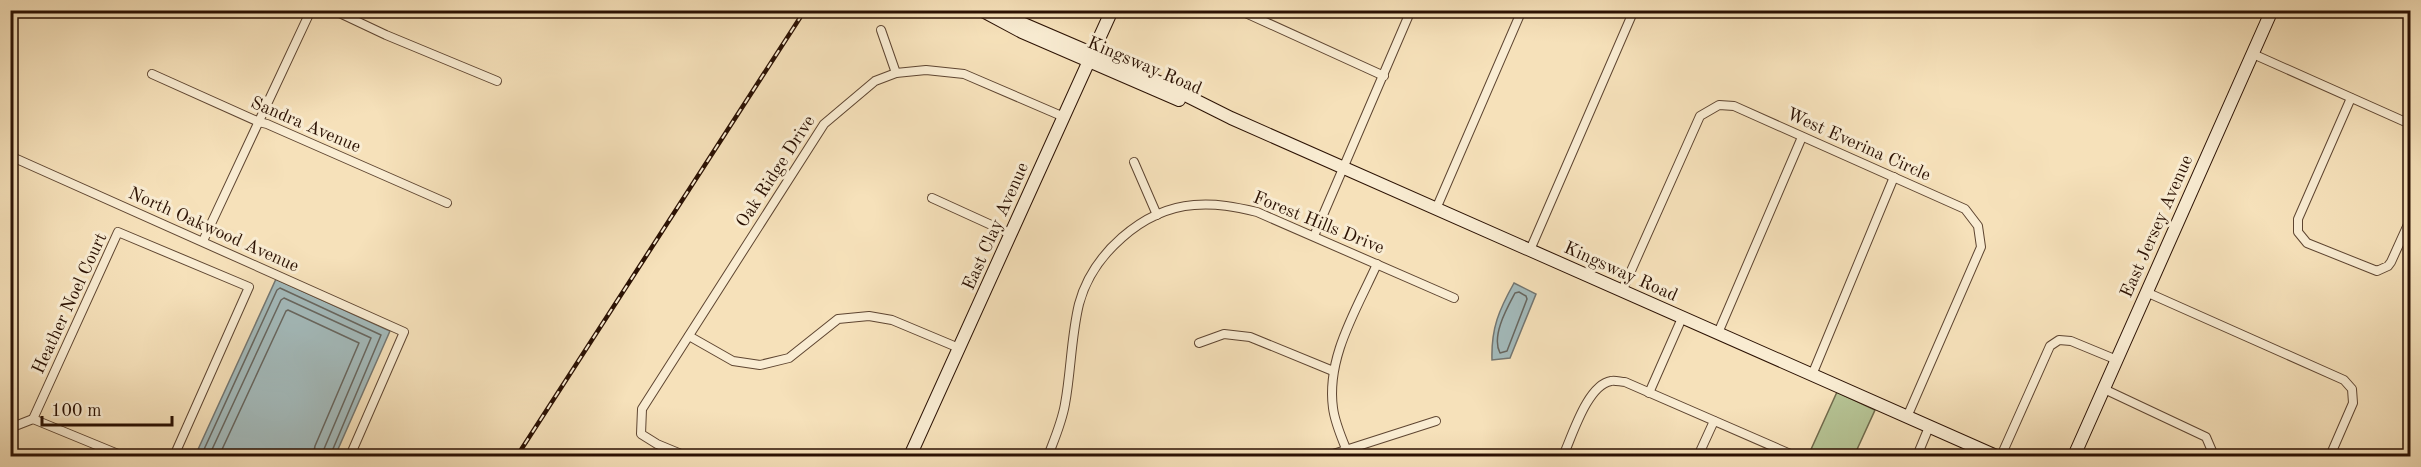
<svg xmlns="http://www.w3.org/2000/svg" width="2421" height="467" viewBox="0 0 2421 467" font-family="'Old Standard TT',serif">
	<style>
		.green { fill: #b6c495; stroke: #706a4c; stroke-width: 1.5 }
		.water { fill: #a3babb; stroke: #737671; stroke-width: 1.5 }
		.lines { fill: none; stroke-linecap: round; stroke-linejoin: round }
		.shore { stroke: #67665f; stroke-width: 1.5 }
		.street-casing { stroke: #5e4531; stroke-width: 10 }
		.secondary-casing { stroke: #2b1103; stroke-width: 14 }
		.street { stroke: #f9ecd2; stroke-width: 8 }
		.secondary { stroke: #f9ecd2; stroke-width: 12 }
		.rail-casing { stroke: #2b1103; stroke-width: 4.5 }
		.rail { stroke: #f9ecd2; stroke-width: 2; stroke-dasharray: 7; stroke-linecap: butt }
		.labels { text-anchor: middle; stroke-width: 6; stroke-linejoin: round; paint-order: stroke }
		.street-label { font-size: 18px; fill: #2b1103; stroke: #f9ecd2 }
	</style>
	<rect width="100%" height="100%" fill="#f6e1ba"/>
	<filter id="stains"><feTurbulence type="fractalNoise" baseFrequency=".00333" numOctaves="4"/><feColorMatrix values="0 0 0 0 .2 0 0 0 0 .09 0 0 0 0 .02 0 0 0 .5 -.17"/></filter>
	<radialGradient id="worn" r=".72"><stop offset=".6" stop-color="#630" stop-opacity="0"/><stop offset="1" stop-color="#630" stop-opacity=".3"/></radialGradient>
	<!-- green -->
	<polygon class="green" points="1837,392 1875,410 1854,456 1808,456"/>
	<!-- water -->
	<g class="water">
		<polygon points="276,279 390,331 335,456 195,456"/>
		<path d="M1514,283L1536,294L1510,358L1492,360C1491,328 1499,310 1514,283Z"/>
	</g>
	<g class="lines">
		<!-- shore -->
		<g class="shore">
			<path d="M1519,292L1526,296L1527,299L1507,351L1500,353C1491,336 1507,308 1515,293Z"/>
			<polyline points="201,456 277,290 280,288 381,335 330,456"/>
			<polyline points="209,456 281,300 284,298 371,338 324,449 322,456"/>
			<polyline points="219,456 286,311 288,310 359,343 315,446 313,456"/>
		</g>
		<defs>
			<g id="street">
				<polyline points="333,10 386,35 497,81"/>
				<polyline points="1239,10 1384,76"/>
				<polyline points="881,30 896,73"/>
				<polyline points="2253,54 2410,124"/>
				<polyline points="152,74 259,122 267,124 447,203"/>
				<polyline points="2351,98 2298,219 2298,232 2307,243 2377,271 2388,266 2391,262 2410,220"/>
				<polyline points="10,156 404,332 350,456"/>
				<polyline points="1134,162 1157,215"/>
				<polyline points="932,198 1011,234"/>
				<polyline points="1436,209 1522,10"/>
				<polyline points="1314,236 1411,10"/>
				<polyline points="203,241 311,10"/>
				<polyline points="1530,250 1634,10"/>
				<polyline points="1622,291 1700,116 1719,105 1734,106 1965,209 1978,226 1981,247 1907,417"/>
				<polyline points="2146,292 2344,380 2352,389 2353,403 2330,456"/>
				<polyline points="1718,333 1802,137"/>
				<polyline points="689,336 733,361 760,365 789,358 838,319 869,316 892,320 959,348"/>
				<polyline points="1199,343 1224,334 1250,337 1333,371"/>
				<polyline points="1812,375 1894,177"/>
				<polyline points="2104,389 2206,437 2212,451 2210,456"/>
				<polyline points="1649,393 1682,318"/>
				<polyline points="33,419 118,232 249,287 174,456"/>
				<polyline points="10,428 33,419 123,456"/>
				<polyline points="686,456 657,444 641,434 642,409 824,124 875,81 896,73 926,70 964,74 1064,117"/>
				<path d="M1048,456C1054,440 1062,422 1065,404C1071,372 1071,337 1079,304C1092,255 1142,209 1194,205C1216,203 1236,207 1257,212L1454,298"/>
				<polyline points="1327,456 1436,421"/>
				<path d="M1349,456C1343,441 1335,424 1333,408C1326,357 1357,309 1377,264"/>
				<path d="M1563,456C1572,437 1587,385 1611,381C1615,380 1621,382 1625,382L1795,456"/>
				<polyline points="1698,456 1714,421"/>
				<polyline points="1917,456 1929,427"/>
				<polyline points="2001,456 2050,346 2059,340 2071,341 2117,360"/>
			</g>
			<g id="secondary">
				<polyline points="981,10 1022,32 1179,100"/>
				<polyline points="991,10 1161,83 1231,118 1996,456"/>
				<polyline points="910,456 1112,10"/>
				<polyline points="2074,456 2272,10"/>
			</g>
		</defs>
		<!-- street casing -->
		<use href="#street" class="street-casing"/>
		<!-- secondary casing -->
		<use href="#secondary" class="secondary-casing"/>
		<!-- street -->
		<use href="#street" class="street"/>
		<!-- secondary -->
		<use href="#secondary" class="secondary"/>
		<defs>
			<polyline id="rail" points="517,456 805,10"/>
		</defs>
		<!-- rail casing -->
		<use href="#rail" class="rail-casing"/>
		<!-- rail -->
		<use href="#rail" class="rail"/>
	</g>
	<g class="labels">
		<!-- street labels -->
		<g class="street-label">
			<text transform="translate(1145 65) rotate(23)" y="6">Kingsway Road</text>
			<text transform="translate(306 124) rotate(23)" y="6">Sandra Avenue</text>
			<text transform="translate(1859 144) rotate(24)" y="6">West Everina Circle</text>
			<text transform="translate(775 171) rotate(-57)" y="6">Oak Ridge Drive</text>
			<text transform="translate(1319 222) rotate(22)" y="6">Forest Hills Drive</text>
			<text transform="translate(995 226) rotate(-66)" y="6">East Clay Avenue</text>
			<text transform="translate(2156 226) rotate(-66)" y="6">East Jersey Avenue</text>
			<text transform="translate(214 229) rotate(24)" y="6">North Oakwood Avenue</text>
			<text transform="translate(1621 271) rotate(24)" y="6">Kingsway Road</text>
			<text transform="translate(69 303) rotate(-65)" y="6">Heather Noel Court</text>
		</g>
	</g>
	<!-- margin -->
	<rect width="2421" height="467" fill="none" stroke="#f6e1ba" stroke-width="36"/>
	<rect x="12" y="12" width="2397" height="443" fill="none" stroke="#2b1103" stroke-width="3"/>
	<rect x="18" y="18" width="2385" height="431" fill="none" stroke="#2b1103" stroke-width="1.5"/>
	<!-- scale -->
	<path d="M42 416v9h130v-9" fill="none" stroke="#2b1103" stroke-width="3"/>
	<text x="51" y="416" font-size="18" fill="#2b1103" stroke="#f9ecd2" stroke-width="4.5" paint-order="stroke">100 m</text>
	<rect width="100%" height="100%" filter="url(#stains)"/>
	<rect width="100%" height="100%" fill="url(#worn)"/>
</svg>
